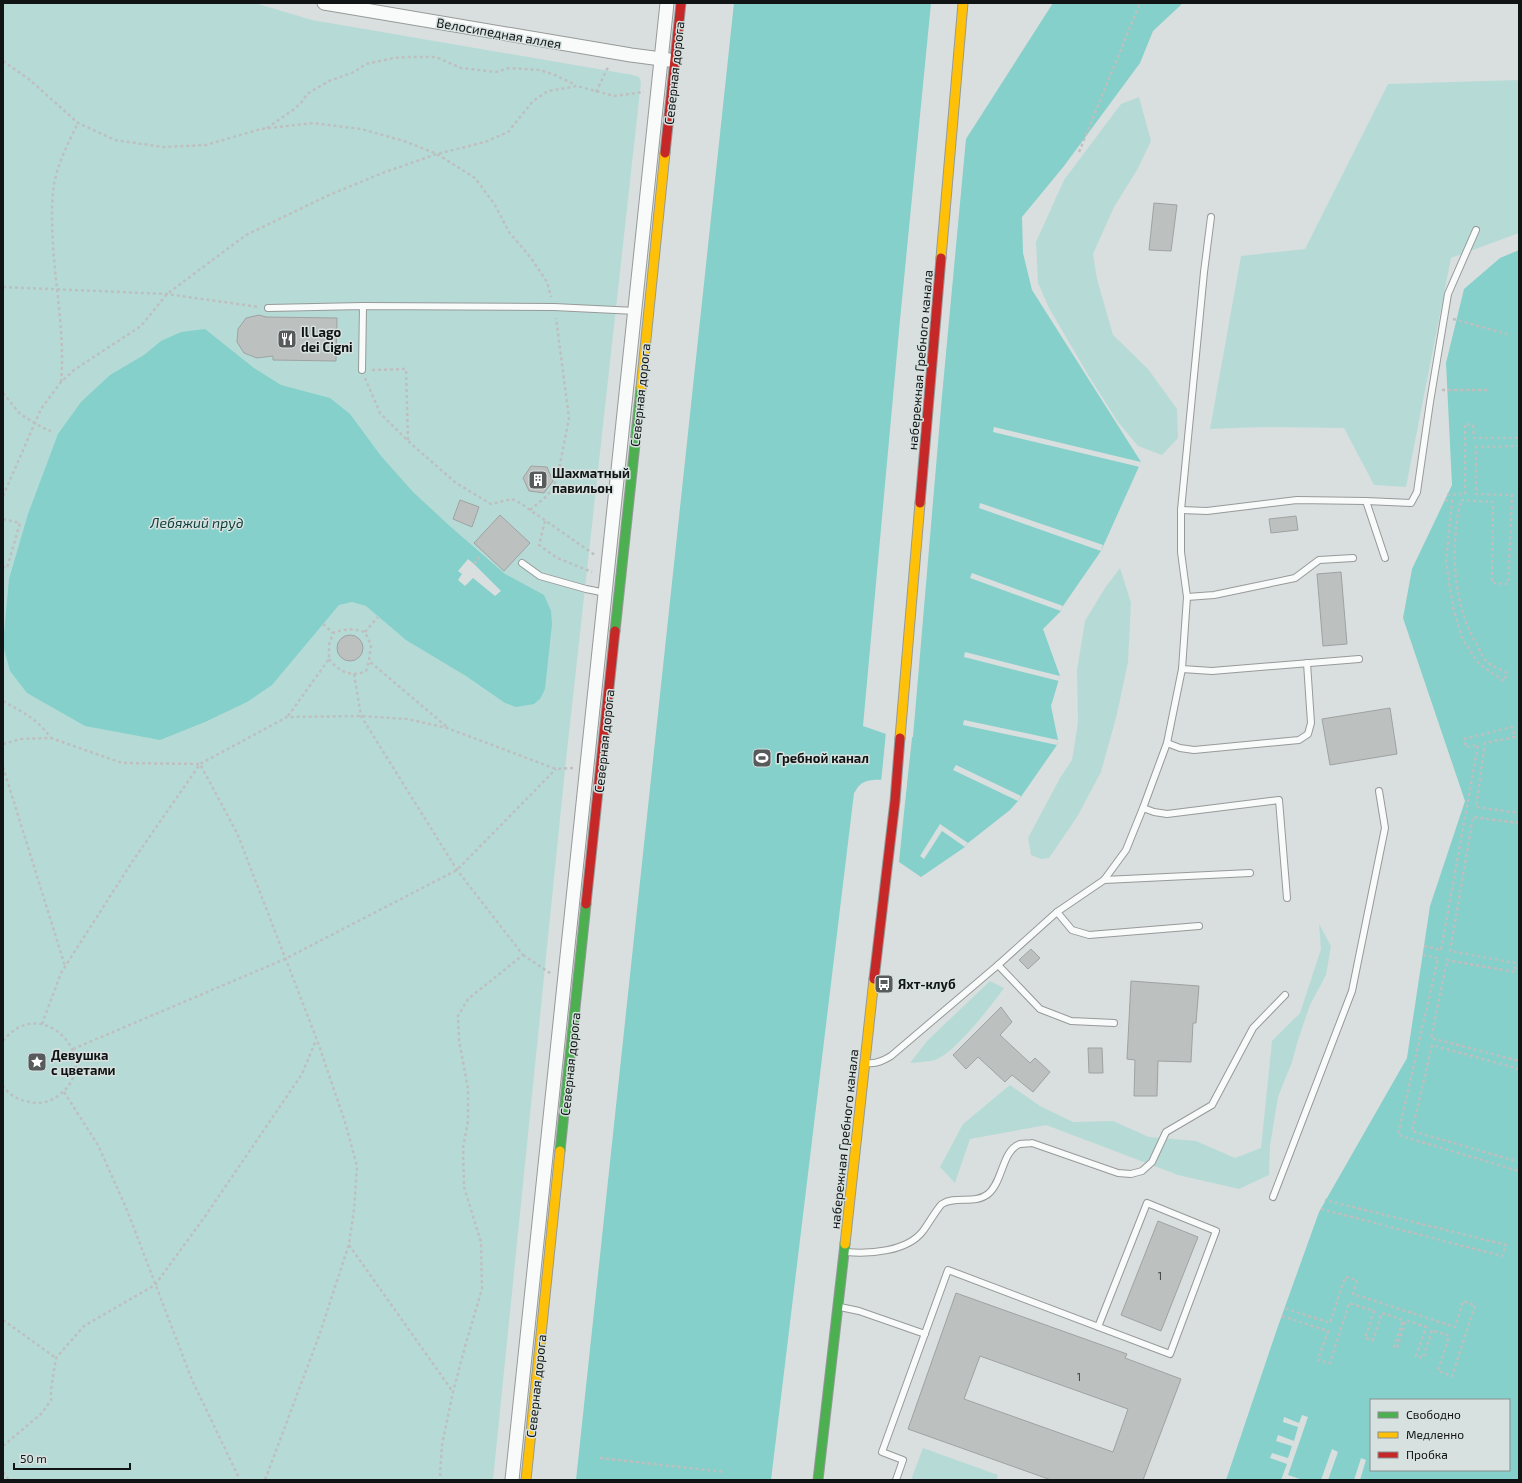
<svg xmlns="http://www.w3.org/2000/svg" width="1522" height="1483" viewBox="0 0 1522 1483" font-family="'Exo 2',sans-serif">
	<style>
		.green { fill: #b6dbd7 }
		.water { fill: #85d0ca; fill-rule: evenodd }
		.pier { fill: #d9dfde }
		.building { fill: #bcc0bf; stroke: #9fa2a2; fill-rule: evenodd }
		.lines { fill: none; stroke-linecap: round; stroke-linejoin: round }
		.lane-casing { stroke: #969a99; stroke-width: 8 }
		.street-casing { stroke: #969a99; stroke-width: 15 }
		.fast-casing { stroke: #969a99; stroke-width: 11 }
		.slow-casing { stroke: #969a99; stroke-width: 11 }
		.jam-casing { stroke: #969a99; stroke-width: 11 }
		.path { stroke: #bebfbf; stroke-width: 2.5; stroke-dasharray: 3 3; stroke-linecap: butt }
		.lane { stroke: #f9fafa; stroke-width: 6 }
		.street { stroke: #f9fafa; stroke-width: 13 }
		.fast { stroke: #4caf50; stroke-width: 9 }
		.slow { stroke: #ffc107; stroke-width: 9 }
		.jam { stroke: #c62828; stroke-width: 9 }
		.labels { text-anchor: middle; stroke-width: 3; stroke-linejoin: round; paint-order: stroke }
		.number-label { font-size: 11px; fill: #3c3f3f }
		.street-label { font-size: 13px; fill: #111414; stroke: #d7e1df }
		.poi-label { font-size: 13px; font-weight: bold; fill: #111414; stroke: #d7e1df; text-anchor: start }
		.water-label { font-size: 14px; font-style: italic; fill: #10413e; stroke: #d7e1df }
	</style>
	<rect width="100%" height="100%" fill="#d9dfde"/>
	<!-- green -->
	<g class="green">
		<polygon points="3,3 255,3 312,20 633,75 639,77 641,82 566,760 493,1480 3,1480"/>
		<polygon points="1519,80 1519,233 1451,258 1406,487 1374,485 1344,428 1261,427 1210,429 1241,256 1305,249 1388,84"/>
		<polygon points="1139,97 1151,141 1137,170 1114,207 1093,254 1097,279 1113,335 1148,369 1177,409 1178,438 1162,455 1138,446 1118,422 1090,378 1049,308 1038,283 1036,242 1064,180 1121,104"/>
		<polygon points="1120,568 1131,603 1128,662 1117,714 1101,772 1077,817 1049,858 1041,859 1031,855 1028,838 1060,778 1072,760 1078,723 1077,670 1085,621 1105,588"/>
		<polygon points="1319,924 1331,946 1326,975 1310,1005 1298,1040 1292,1062 1278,1097 1270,1146 1269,1175 1239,1189 1178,1175 1046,1125 970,1139 955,1183 940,1167 963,1124 1010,1085 1040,1106 1073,1122 1113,1121 1149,1137 1196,1141 1235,1158 1261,1148 1272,1041 1300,1013 1321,949"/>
		<path d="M990,981L1004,988C991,1006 955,1053 935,1060C927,1062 917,1062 910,1063L927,1041Z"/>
		<polygon points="923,1448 998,1475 996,1480 911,1480"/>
	</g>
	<!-- water -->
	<g class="water">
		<path d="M734,3H931L900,320L863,726L889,735L913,737L942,396L966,139L1053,3H1183L1153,31L1140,63L1064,166L1022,217L1023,253L1032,290L1141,462L1101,551L1063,606L1061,611L1043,629L1060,676L1051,706L1058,740L1057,745L1018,801L1010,810L968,843L965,847L921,877L899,862L907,783C895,781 869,776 860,785C857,787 856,791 854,793L771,1480H576Z"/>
		<path d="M1519,250V1480H1226L1277,1329L1319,1212L1407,1058L1430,906L1465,801L1403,618L1412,569L1452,485L1446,363L1464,289L1500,258ZM1371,1400H1509V1470H1371Z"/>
		<polygon points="205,329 254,368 281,385 330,398 350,414 381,456 413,492 452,528 505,574 544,595 551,611 552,624 545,689 540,699 534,704 516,707 505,703 466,676 406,640 366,606 352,602 339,605 272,685 247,702 205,722 160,740 85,726 27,693 10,671 3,645 9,579 28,514 58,434 81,402 110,375 144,355 161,341 181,332"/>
	</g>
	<!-- pier -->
	<g class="pier">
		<polygon points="994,427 1141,462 1140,467 993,432"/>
		<polygon points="980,503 1103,545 1101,551 979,508"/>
		<polygon points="468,559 474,564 501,591 495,596 473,578 465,586 458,580 462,574 458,571"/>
		<polygon points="972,573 1063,606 1061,611 970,578"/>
		<polygon points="965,652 1060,676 1059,681 964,657"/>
		<polygon points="912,720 914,720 905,802 904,802 889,783 881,783 886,732 911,735"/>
		<polygon points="964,720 1058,740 1057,745 963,725"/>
		<polygon points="956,765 1021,796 1018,801 953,770"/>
		<polygon points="940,824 968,843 965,847 942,831 924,859 920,856"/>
		<polygon points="1302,1415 1308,1417 1288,1475 1303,1480 1281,1480 1287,1464 1270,1458 1272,1453 1288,1458 1292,1446 1276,1441 1278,1435 1294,1441 1298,1427 1283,1422 1284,1417 1299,1423"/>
		<polygon points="1332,1449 1338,1452 1328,1480 1321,1480"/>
		<polygon points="1361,1458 1366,1460 1360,1480 1354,1480"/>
	</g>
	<!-- building -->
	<g class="building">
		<polygon points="1154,203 1177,205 1171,251 1149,250"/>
		<polygon points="259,315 266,317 337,318 336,361 273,360 273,356 257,358 244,353 237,342 238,329 246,318"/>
		<polygon points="531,466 547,467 553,481 544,493 529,491 523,478"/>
		<polygon points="460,500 479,507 472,527 453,519"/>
		<polygon points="500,515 530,543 504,571 474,543"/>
		<polygon points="1296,516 1298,530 1271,533 1269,519"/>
		<polygon points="1341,572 1347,644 1323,646 1317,574"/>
		<circle cx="350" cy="648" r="13"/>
		<polygon points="1390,708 1397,754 1330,765 1322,719"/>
		<polygon points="1031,949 1040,958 1028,969 1019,960"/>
		<polygon points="1131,981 1199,986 1196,1023 1193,1023 1191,1062 1158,1061 1157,1096 1134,1096 1135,1060 1127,1059"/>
		<polygon points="1001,1007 1012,1022 1000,1035 1030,1063 1035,1058 1050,1072 1033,1092 1012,1075 1005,1082 978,1057 966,1069 953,1055"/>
		<polygon points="1088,1048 1102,1048 1103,1073 1089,1073"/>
		<polygon points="1158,1221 1198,1237 1161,1331 1121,1315"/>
		<path d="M956,1293L1127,1354L1125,1358L1181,1379L1143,1480H1051L908,1429ZM980,1356L1128,1409L1113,1452L964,1399Z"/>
	</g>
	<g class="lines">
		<defs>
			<g id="lane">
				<polyline points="268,308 363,306 554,307 636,311"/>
				<polyline points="362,370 363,306"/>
				<polyline points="1366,501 1385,558"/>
				<polyline points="1181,510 1207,511 1297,500 1366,501 1411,503 1417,492 1430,402 1448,294 1476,230"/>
				<polyline points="522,563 540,576 586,589 606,593"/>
				<polyline points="1187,597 1214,595 1295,578 1319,560 1353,558"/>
				<polyline points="1182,669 1212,671 1359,659"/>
				<polyline points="1167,743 1180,748 1194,750 1299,740 1308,734 1311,723 1307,663"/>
				<polyline points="1143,808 1154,812 1167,814 1279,800 1287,898"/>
				<polyline points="1104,880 1250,873"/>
				<polyline points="1057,912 1072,930 1089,935 1199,926"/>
				<polyline points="998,965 1040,1009 1071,1021 1114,1023"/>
				<path d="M868,1063C877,1064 884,1060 891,1056L998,965L1057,912L1104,880L1126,850L1143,808L1167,743L1182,669L1187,597L1181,552V510L1204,272L1211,217"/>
				<polyline points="1273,1197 1352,991 1385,828 1379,791"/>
				<path d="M846,1252C869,1254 907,1252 923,1231C927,1226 938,1207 942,1204C956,1195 974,1205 988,1194C1003,1182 1002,1150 1020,1144C1024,1143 1029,1144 1032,1143L1118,1173L1131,1174L1142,1171L1152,1162L1166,1132L1212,1105L1253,1028L1285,995"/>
				<polyline points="840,1307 859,1311 925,1334"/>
				<polyline points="896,1480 903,1460 882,1452 948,1270 1170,1354 1216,1231 1147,1203 1098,1327"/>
			</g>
			<g id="street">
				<polyline points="324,3 631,55 669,60"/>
				<polyline points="512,1480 667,3"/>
			</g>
			<g id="fast">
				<polyline points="615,631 641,388"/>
				<polyline points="560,1151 586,904"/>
				<polyline points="818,1480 845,1244"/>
			</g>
			<g id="slow">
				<polyline points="941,258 963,3"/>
				<polyline points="641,388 665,153"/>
				<polyline points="900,738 920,503"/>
				<polyline points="845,1244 874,979"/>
				<polyline points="526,1480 560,1151"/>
			</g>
			<g id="jam">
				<polyline points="665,153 681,3"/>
				<polyline points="920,503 941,258"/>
				<polyline points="586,904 615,631"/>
				<polyline points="874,979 895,801 900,738"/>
			</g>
		</defs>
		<!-- lane casing -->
		<use href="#lane" class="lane-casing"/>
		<!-- street casing -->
		<use href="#street" class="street-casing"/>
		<!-- fast casing -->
		<use href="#fast" class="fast-casing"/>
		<!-- slow casing -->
		<use href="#slow" class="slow-casing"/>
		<!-- jam casing -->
		<use href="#jam" class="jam-casing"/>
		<!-- path -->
		<g class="path">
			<polyline points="3,61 30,80 78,123 115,140 163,147 206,145 261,129 313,123 361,129 404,141 437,154 475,178 495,205 509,232 531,258 547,282 551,297"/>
			<polyline points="596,92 609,65"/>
			<polyline points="267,128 293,110 301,103 307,94 329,81 354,72 366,64 394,58 407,57 436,57 461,68 496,72 509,68 540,70 555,75 576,85"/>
			<polyline points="1079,152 1140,3"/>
			<polyline points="3,287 167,294 259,307"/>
			<polyline points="1453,319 1507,334"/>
			<polyline points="372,370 406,369 408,441"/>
			<polyline points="365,378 380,413 408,441 456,483 491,504 512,499 520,503 595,555"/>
			<path d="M61,382C65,337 56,291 53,246C52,226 51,205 54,185C57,165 69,141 78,123"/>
			<polyline points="1442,390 1490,390"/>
			<polyline points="3,393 20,414 43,428 51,431"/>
			<polyline points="1447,495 1465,494 1465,424 1473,425 1474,438 1519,438"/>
			<polyline points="3,496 41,409 61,382 74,370 141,326 167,294 246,235 329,195 385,172 437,154 485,142 508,132 533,101 548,91 577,86 614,96 644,92"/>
			<path d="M1445,500L1452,501L1446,562L1453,607L1462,638L1479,664L1504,681L1507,673C1501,669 1491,666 1486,661C1482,657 1480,650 1477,645C1452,603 1450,547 1461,500L1493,502L1492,583L1508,584L1512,495L1476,494V447L1519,446"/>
			<polyline points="530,510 548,495 557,479 569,418 556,318"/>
			<polyline points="3,519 20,523 7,568 3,567"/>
			<polyline points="545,521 539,545 557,558 592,572"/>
			<polyline points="474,564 481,555"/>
			<polyline points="323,624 333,633"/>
			<polyline points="365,632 378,617"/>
			<path d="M329,659C338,671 351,678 366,671L369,661"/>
			<polyline points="354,674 361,716 457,870 523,955 468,999 458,1016 459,1040 468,1089 468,1121 463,1148 464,1187 481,1242 482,1289 466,1343 453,1392 442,1445 440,1474 441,1480"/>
			<path d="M3,701C25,714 35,717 51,738"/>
			<path d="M288,716L329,659V645L333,633C344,629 353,628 365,632L371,645L369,661L447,727"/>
			<polyline points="3,744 21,739 51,738 122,763 200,764 237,833 317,1040 345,1122 357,1166 354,1210 349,1244 319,1336 265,1480"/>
			<polyline points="3,767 65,966"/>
			<polyline points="1519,823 1473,817 1450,951 1515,963 1515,972 1447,960 1431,1038 1519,1061"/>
			<polyline points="1424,946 1441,950 1478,745 1466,747 1464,739 1512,727 1515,737 1485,743 1476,807 1519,813"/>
			<polyline points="523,955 550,973"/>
			<polyline points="1423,955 1438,958 1398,1135 1519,1171"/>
			<polyline points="42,1024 61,973 132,862 200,764 287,717 361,716 407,719 447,728 556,769 573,768"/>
			<path d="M3,1041C42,991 106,1061 59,1095C53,1100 45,1103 37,1103C24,1102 11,1098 3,1086"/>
			<polyline points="73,1049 285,959 457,870 556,769"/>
			<polyline points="1519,1069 1432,1045 1412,1131 1519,1162"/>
			<polyline points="64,1092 98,1145 127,1210 192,1380 240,1480"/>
			<polyline points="1321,1209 1502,1256 1506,1245 1325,1200"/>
			<polyline points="349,1245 453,1392"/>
			<polyline points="1282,1316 1328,1331 1318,1360 1330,1363 1349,1303 1374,1311 1365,1338 1373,1340 1382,1313 1403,1320 1394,1347 1397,1348 1406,1320 1426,1327 1416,1356 1423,1358 1432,1330 1449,1336 1438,1371 1452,1376 1475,1305 1463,1301 1455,1327 1353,1294 1357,1280 1345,1277 1330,1323 1284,1308"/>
			<polyline points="3,1320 56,1358"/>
			<polyline points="3,1446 42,1413 51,1400 51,1389 56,1358 84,1326 155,1285 206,1215 302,1074 316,1040"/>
			<polyline points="600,1458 724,1472"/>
			<polyline points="3,1472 9,1480"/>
		</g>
		<!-- lane -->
		<use href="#lane" class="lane"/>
		<!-- street -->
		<use href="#street" class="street"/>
		<!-- fast -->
		<use href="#fast" class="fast"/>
		<!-- slow -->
		<use href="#slow" class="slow"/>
		<!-- jam -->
		<use href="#jam" class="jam"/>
	</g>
	<!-- icons -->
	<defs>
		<symbol id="restaurant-square" viewBox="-11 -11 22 22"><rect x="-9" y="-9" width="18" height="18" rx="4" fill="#575b5b" stroke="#d7e1df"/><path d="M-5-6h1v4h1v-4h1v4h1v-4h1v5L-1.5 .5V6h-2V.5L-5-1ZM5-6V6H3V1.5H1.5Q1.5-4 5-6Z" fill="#fff"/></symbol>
		<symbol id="building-square" viewBox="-11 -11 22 22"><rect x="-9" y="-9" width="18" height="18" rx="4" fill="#575b5b" stroke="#d7e1df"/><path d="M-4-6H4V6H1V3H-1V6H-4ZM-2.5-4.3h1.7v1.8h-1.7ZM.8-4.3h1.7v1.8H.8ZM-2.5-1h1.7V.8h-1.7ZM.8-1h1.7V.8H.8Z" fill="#fff"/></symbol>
		<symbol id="stadium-square" viewBox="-11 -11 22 22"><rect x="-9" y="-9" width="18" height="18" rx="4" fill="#575b5b" stroke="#d7e1df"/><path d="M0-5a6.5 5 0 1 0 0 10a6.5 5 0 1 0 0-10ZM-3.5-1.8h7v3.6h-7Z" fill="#fff"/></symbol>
		<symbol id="bus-square" viewBox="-11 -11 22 22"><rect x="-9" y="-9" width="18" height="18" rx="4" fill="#575b5b" stroke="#d7e1df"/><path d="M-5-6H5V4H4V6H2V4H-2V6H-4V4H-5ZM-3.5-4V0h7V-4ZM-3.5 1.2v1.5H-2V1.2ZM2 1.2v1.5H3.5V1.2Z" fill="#fff"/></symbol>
		<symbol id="sight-square" viewBox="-11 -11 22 22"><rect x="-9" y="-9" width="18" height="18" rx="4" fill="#575b5b" stroke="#d7e1df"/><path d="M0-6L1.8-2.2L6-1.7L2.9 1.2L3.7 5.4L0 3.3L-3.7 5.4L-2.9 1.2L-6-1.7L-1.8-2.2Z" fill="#fff"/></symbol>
	</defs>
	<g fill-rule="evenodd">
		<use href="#restaurant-square" x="276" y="328" width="22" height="22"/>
		<use href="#building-square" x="527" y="469" width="22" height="22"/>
		<use href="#stadium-square" x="751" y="747" width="22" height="22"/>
		<use href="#bus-square" x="873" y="973" width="22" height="22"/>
		<use href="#sight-square" x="26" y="1051" width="22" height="22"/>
	</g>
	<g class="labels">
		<!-- number labels -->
		<g class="number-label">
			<text x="1160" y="1280">1</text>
			<text x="1079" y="1381">1</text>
		</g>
		<!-- street labels -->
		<g class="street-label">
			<text transform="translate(499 33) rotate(10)" y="5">Велосипедная аллея</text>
			<text transform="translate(674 73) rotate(-84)" y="5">Северная дорога</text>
			<text transform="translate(920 360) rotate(-85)" y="5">набережная Гребного канала</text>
			<text transform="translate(640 395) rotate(-84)" y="5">Северная дорога</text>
			<text transform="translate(604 741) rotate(-84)" y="5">Северная дорога</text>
			<text transform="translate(570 1064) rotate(-84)" y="5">Северная дорога</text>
			<text transform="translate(844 1139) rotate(-84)" y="5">набережная Гребного канала</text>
			<text transform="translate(536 1386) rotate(-84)" y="5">Северная дорога</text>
		</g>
		<!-- poi labels -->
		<g class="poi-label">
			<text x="301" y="337">Il Lago<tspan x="301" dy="15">dei Cigni</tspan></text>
			<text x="552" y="478">Шахматный<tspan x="552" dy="15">павильон</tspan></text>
			<text x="776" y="763">Гребной канал</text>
			<text x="898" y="989">Яхт-клуб</text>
			<text x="51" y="1060">Девушка<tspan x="51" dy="15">с цветами</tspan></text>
		</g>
		<!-- water labels -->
		<g class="water-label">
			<text x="197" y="528">Лебяжий пруд</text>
		</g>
	</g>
	<!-- border -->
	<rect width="1522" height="1483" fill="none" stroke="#111414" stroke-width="8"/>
	<!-- legend -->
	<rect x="1370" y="1399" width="140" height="72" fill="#d7e1df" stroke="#888f8e"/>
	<rect x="1378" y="1412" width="20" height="6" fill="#4caf50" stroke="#888f8e"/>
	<text x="1406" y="1419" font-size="12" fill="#111414">Свободно</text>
	<rect x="1378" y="1432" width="20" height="6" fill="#ffc107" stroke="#888f8e"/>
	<text x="1406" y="1439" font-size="12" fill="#111414">Медленно</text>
	<rect x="1378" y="1452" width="20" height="6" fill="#c62828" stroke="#888f8e"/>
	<text x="1406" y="1459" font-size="12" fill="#111414">Пробка</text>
	<!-- scale -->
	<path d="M14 1463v6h116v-6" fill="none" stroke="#111414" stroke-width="2"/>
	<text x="20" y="1463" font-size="12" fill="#111414" stroke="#d7e1df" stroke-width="3" paint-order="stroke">50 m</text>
</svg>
